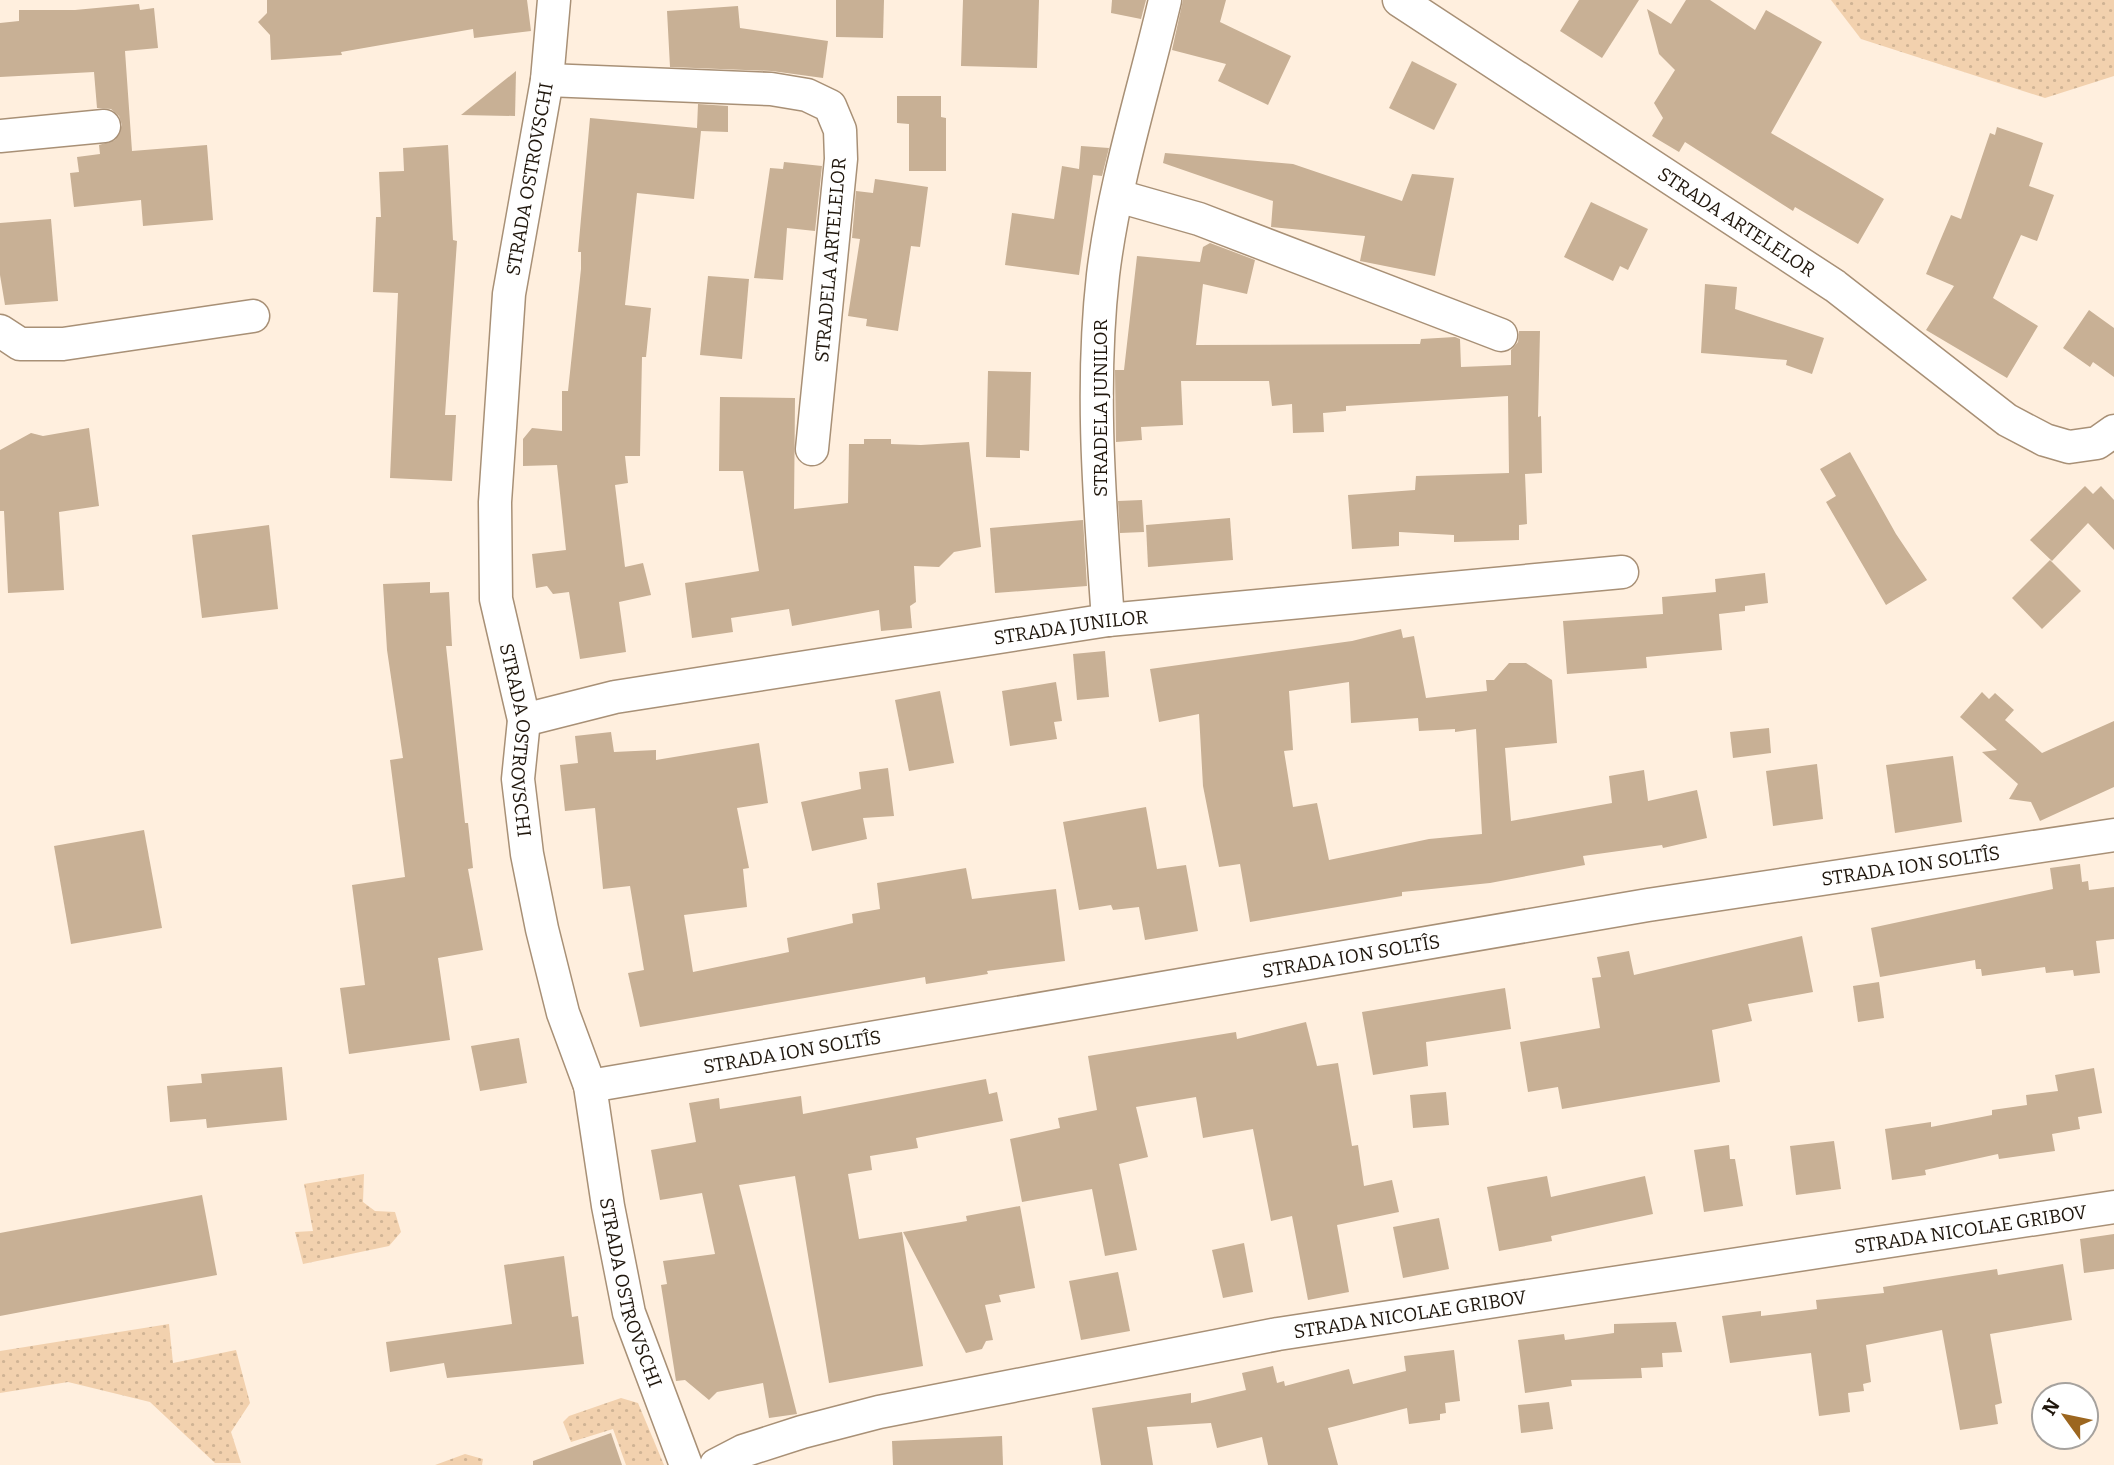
<svg xmlns="http://www.w3.org/2000/svg" width="2114" height="1465" viewBox="0 0 2114 1465" font-family="Bitter,serif">
	<style>
		.grass { fill: url(#grass-dots) }
		.building { fill: #c8b095; fill-rule: evenodd }
		.lines { fill: none; stroke-linecap: round; stroke-linejoin: round }
		.minor-casing { stroke: #a89076; stroke-width: 35 }
		.minor { stroke: #fff; stroke-width: 32 }
		.labels { text-anchor: middle; stroke-width: 5; stroke-linejoin: round; paint-order: stroke }
		.street-label { font-size: 19px; fill: #20170d; stroke: #fff }
	</style>
	<defs>
		<pattern id="grass-dots" width="8" height="8" patternUnits="userSpaceOnUse" patternTransform="scale(1.75)"><rect width="8" height="8" fill="#f2d1ae"/><path d="M2 2h.1M6 6h.1" fill="none" stroke="#cfb394" stroke-width="1.8" stroke-linecap="round"/></pattern>
	</defs>
	<rect width="100%" height="100%" fill="#ffefde"/>
	<!-- grass -->
	<g class="grass">
		<polygon points="1831,0 2114,0 2114,76 2045,98 1861,39"/>
		<polygon points="364,1174 363,1202 375,1211 395,1212 401,1232 389,1246 303,1264 295,1232 313,1231 304,1184"/>
		<polygon points="169,1324 173,1363 236,1350 250,1403 231,1432 241,1463 215,1463 150,1402 68,1382 0,1393 0,1351"/>
		<polygon points="621,1398 638,1403 664,1465 626,1465 613,1429 571,1442 563,1422 569,1416"/>
		<polygon points="465,1454 483,1459 482,1465 435,1465"/>
	</g>
	<!-- building -->
	<g class="building">
		<polygon points="267,0 527,0 531,31 474,38 473,29 341,52 342,55 271,60 270,35 258,22 267,13"/>
		<polygon points="836,0 884,0 883,38 836,37"/>
		<polygon points="963,0 1039,0 1037,68 961,66"/>
		<polygon points="1112,0 1146,0 1141,19 1111,13"/>
		<polygon points="1183,0 1226,0 1220,22 1291,56 1268,105 1218,81 1226,64 1172,50"/>
		<polygon points="1579,0 1639,0 1602,58 1560,31"/>
		<polygon points="1686,0 1710,0 1755,30 1766,10 1822,42 1771,133 1884,199 1858,244 1795,207 1793,211 1685,142 1679,152 1652,136 1663,118 1654,103 1675,70 1659,54 1647,9 1671,24"/>
		<polygon points="139,4 140,10 154,8 158,48 125,51 132,151 207,145 213,220 143,226 141,200 74,207 70,173 79,172 77,157 100,154 99,145 115,140 122,125 119,116 111,109 97,108 94,72 0,77 0,23 19,21 19,10 75,10"/>
		<polygon points="738,6 740,28 828,41 823,78 772,71 670,67 667,11"/>
		<polygon points="1412,61 1457,84 1434,130 1389,108"/>
		<polygon points="516,71 515,116 461,115"/>
		<polygon points="897,96 941,96 941,117 946,118 946,171 909,171 909,124 897,123"/>
		<polygon points="698,104 728,106 728,132 701,131 694,199 637,193 625,305 651,308 646,357 642,357 640,456 625,456 628,483 615,485 625,567 643,563 651,595 619,602 626,652 580,659 569,592 553,594 547,586 536,588 532,554 566,550 557,465 523,466 523,439 532,428 562,431 562,391 568,391 581,269 581,252 578,252 590,118 697,128"/>
		<polygon points="1997,127 2043,143 2029,186 2054,195 2037,241 2021,235 1993,298 2038,326 2007,378 1926,330 1954,286 1926,274 1951,215 1961,219 1990,133 1995,135"/>
		<polygon points="448,145 453,240 457,241 445,415 456,415 452,481 390,478 398,293 373,292 376,217 381,217 379,172 404,171 403,148"/>
		<polygon points="1081,146 1109,148 1102,176 1093,175 1079,275 1005,265 1012,213 1054,219 1062,166 1079,169"/>
		<polygon points="1165,153 1293,164 1402,201 1412,174 1454,178 1435,276 1360,261 1365,236 1271,227 1273,201 1163,163"/>
		<polygon points="784,162 822,166 815,231 787,228 783,280 754,278 770,168 783,169"/>
		<polygon points="875,179 928,187 920,247 911,246 898,331 866,326 867,319 848,316 860,239 852,238 856,191 873,193"/>
		<polygon points="1591,202 1648,229 1628,270 1620,266 1613,281 1564,257"/>
		<polygon points="51,219 58,301 5,305 0,275 0,223"/>
		<polygon points="1210,243 1255,260 1247,294 1203,284 1196,345 1420,344 1421,339 1455,337 1460,339 1461,367 1511,365 1511,350 1518,342 1519,331 1540,331 1538,417 1541,416 1542,473 1525,474 1527,524 1519,525 1519,540 1454,542 1454,535 1399,532 1399,546 1352,549 1348,495 1415,490 1416,476 1509,473 1508,396 1346,406 1346,411 1323,413 1324,432 1293,433 1292,404 1272,406 1269,381 1181,381 1183,425 1141,427 1142,440 1116,442 1115,370 1124,370 1137,256 1200,262 1203,247"/>
		<polygon points="708,276 749,279 742,359 700,355"/>
		<polygon points="1705,284 1737,287 1735,309 1824,338 1812,374 1786,365 1787,360 1701,353"/>
		<polygon points="2089,310 2114,328 2114,377 2093,362 2090,367 2063,348"/>
		<polygon points="988,371 1031,372 1029,451 1020,450 1020,458 986,457"/>
		<polygon points="720,397 795,398 794,509 848,503 849,444 864,444 864,439 891,439 891,444 921,445 969,442 981,547 954,552 939,567 914,566 916,602 910,606 912,628 881,631 879,610 792,626 789,609 731,618 733,632 692,638 685,583 759,571 743,471 719,471"/>
		<polygon points="89,428 99,506 59,512 64,590 8,593 4,511 0,511 0,450 31,433 43,436"/>
		<polygon points="1850,452 1896,534 1927,580 1886,605 1826,502 1836,496 1820,469"/>
		<polygon points="2085,486 2093,494 2101,486 2114,500 2114,550 2088,523 2052,561 2030,540"/>
		<polygon points="1142,500 1144,532 1120,533 1118,501"/>
		<polygon points="1230,518 1233,560 1148,567 1146,525"/>
		<polygon points="1083,520 1087,586 995,593 990,528"/>
		<polygon points="269,525 278,609 202,618 192,535"/>
		<polygon points="2050,560 2081,591 2042,629 2012,598"/>
		<polygon points="1765,573 1768,603 1745,606 1745,611 1719,614 1722,650 1646,657 1647,668 1567,674 1563,621 1663,614 1662,597 1716,592 1715,579"/>
		<polygon points="430,582 430,593 449,592 452,646 446,646 465,823 468,823 473,868 468,869 483,950 438,958 450,1040 349,1054 340,988 365,985 352,885 405,877 390,760 403,758 387,650 383,584"/>
		<path d="M1401,629L1403,638L1414,636L1426,698L1487,691L1486,680H1494L1509,663H1526L1552,680L1557,743L1505,748L1511,821L1612,803L1609,776L1644,770L1648,801L1697,790L1707,838L1663,848L1662,845L1583,856L1585,865L1490,883L1402,892V896L1250,922L1240,864L1219,867L1203,786L1199,714L1159,722L1150,669L1352,641ZM1349,682L1351,723L1418,718L1419,731L1455,729V732L1476,729L1482,834L1429,839L1329,860L1317,803L1293,807L1284,751L1293,750L1289,691Z"/>
		<polygon points="1105,651 1109,697 1077,700 1073,654"/>
		<polygon points="1056,682 1062,721 1054,722 1057,739 1010,746 1002,691"/>
		<polygon points="940,691 954,763 909,771 895,700"/>
		<polygon points="1982,692 1989,699 1995,693 2014,710 2005,720 2042,753 2114,721 2114,787 2040,821 2031,802 2009,799 2018,784 1982,752 1997,750 1960,717"/>
		<polygon points="1769,728 1771,753 1733,758 1730,732"/>
		<polygon points="611,732 614,752 656,750 656,760 759,743 768,803 737,808 749,868 743,869 747,907 684,915 693,972 789,952 787,938 853,923 852,914 880,909 877,883 966,868 972,899 1056,889 1065,961 987,971 988,974 926,984 925,977 640,1027 628,973 644,970 630,886 603,889 595,808 565,811 560,765 578,763 575,736"/>
		<polygon points="1953,756 1962,822 1895,833 1886,765"/>
		<polygon points="1817,764 1823,819 1773,826 1766,771"/>
		<polygon points="888,768 894,816 863,818 867,839 812,851 801,802 861,789 859,772"/>
		<polygon points="1146,807 1157,869 1186,865 1198,931 1145,940 1139,907 1113,910 1111,905 1079,910 1063,822"/>
		<polygon points="144,830 162,928 71,944 54,846"/>
		<polygon points="2080,864 2082,882 2088,881 2089,890 2114,887 2114,939 2096,941 2100,973 2074,976 2073,970 2046,973 2045,967 1982,976 1981,969 1976,969 1975,960 1880,977 1871,928 2053,889 2050,868"/>
		<polygon points="1802,936 1813,992 1748,1004 1752,1021 1712,1030 1720,1082 1562,1109 1558,1087 1528,1092 1520,1042 1600,1028 1592,978 1601,977 1597,957 1629,951 1634,975"/>
		<polygon points="1879,982 1884,1018 1858,1022 1853,986"/>
		<polygon points="1505,988 1511,1029 1426,1042 1428,1066 1373,1075 1362,1012"/>
		<polygon points="1306,1022 1317,1066 1338,1063 1352,1146 1358,1145 1364,1186 1392,1180 1399,1212 1337,1225 1349,1292 1308,1300 1292,1216 1271,1221 1253,1129 1203,1138 1196,1097 1136,1107 1148,1157 1119,1164 1137,1250 1105,1256 1092,1189 1022,1202 1010,1139 1060,1128 1058,1118 1097,1110 1088,1056 1236,1032 1237,1039"/>
		<polygon points="519,1038 527,1083 480,1091 471,1046"/>
		<polygon points="282,1067 287,1120 207,1128 206,1119 170,1122 167,1086 202,1083 201,1074"/>
		<polygon points="2094,1068 2102,1113 2078,1117 2080,1129 2052,1134 2055,1151 1999,1159 1998,1154 1925,1170 1926,1175 1892,1180 1885,1129 1931,1122 1931,1127 1992,1115 1992,1110 2027,1105 2026,1095 2058,1091 2055,1075"/>
		<polygon points="986,1079 989,1094 997,1092 1003,1121 916,1138 918,1148 870,1156 872,1170 848,1174 859,1239 902,1232 923,1366 829,1383 795,1176 739,1185 797,1414 769,1418 763,1383 717,1392 709,1400 685,1380 676,1381 661,1285 667,1284 663,1261 715,1254 702,1193 660,1200 651,1150 696,1142 689,1103 719,1098 720,1109 801,1096 803,1114"/>
		<polygon points="1446,1092 1449,1125 1413,1128 1410,1095"/>
		<polygon points="1834,1141 1841,1189 1796,1195 1790,1146"/>
		<polygon points="1729,1145 1730,1159 1735,1159 1743,1206 1704,1212 1694,1150"/>
		<polygon points="1547,1176 1551,1197 1645,1176 1653,1214 1551,1236 1552,1241 1499,1251 1487,1187"/>
		<polygon points="202,1195 217,1275 0,1316 0,1233"/>
		<polygon points="1020,1206 1035,1288 999,1295 1001,1302 985,1305 993,1340 986,1341 982,1349 966,1353 903,1232 967,1221 966,1216"/>
		<polygon points="1439,1218 1449,1269 1403,1278 1393,1227"/>
		<polygon points="2114,1234 2114,1269 2084,1273 2080,1239"/>
		<polygon points="1244,1243 1253,1292 1223,1298 1212,1250"/>
		<polygon points="564,1256 572,1317 578,1316 584,1364 447,1378 444,1363 390,1372 386,1342 512,1324 504,1265"/>
		<polygon points="2063,1264 2072,1320 1990,1334 2002,1403 1995,1405 1998,1424 1960,1430 1942,1330 1866,1345 1871,1382 1863,1384 1864,1391 1848,1393 1850,1412 1819,1416 1811,1353 1730,1363 1722,1316 1761,1311 1761,1316 1817,1309 1816,1300 1884,1293 1883,1287 1997,1269 1998,1275"/>
		<polygon points="1118,1272 1130,1331 1081,1340 1069,1281"/>
		<polygon points="1676,1322 1682,1352 1662,1353 1663,1367 1641,1368 1642,1378 1571,1380 1572,1386 1525,1393 1518,1340 1564,1334 1565,1340 1614,1333 1614,1324"/>
		<polygon points="1454,1350 1460,1401 1445,1403 1446,1413 1440,1414 1440,1420 1409,1424 1407,1408 1328,1428 1338,1465 1268,1465 1262,1437 1217,1448 1211,1423 1147,1427 1153,1465 1101,1465 1092,1408 1191,1393 1191,1403 1246,1390 1242,1373 1273,1366 1277,1383 1284,1381 1285,1386 1349,1369 1353,1384 1406,1371 1404,1356"/>
		<polygon points="1549,1402 1553,1429 1521,1433 1518,1405"/>
		<polygon points="611,1433 622,1465 533,1465 533,1461"/>
		<polygon points="1002,1436 1003,1465 893,1465 892,1441"/>
	</g>
	<g class="lines">
		<defs>
			<g id="minor">
				<path id="s1" d="M554,0L547,80L509,294L495,502L496,599L524,720L518,779L527,854L542,929L563,1013L590,1086L608,1206L629,1313L686,1465"/>
				<path id="s2" d="M1399,0L1835,286L2007,420L2045,440L2069,447L2097,443L2114,431"/>
				<polyline points="547,80 771,89 807,95 830,106 840,130 841,159 812,449"/>
				<polyline points="0,136 104,126"/>
				<polyline points="1118,196 1199,219 1501,335"/>
				<polyline points="0,331 20,344 63,344 253,316"/>
				<path d="M1108,620C1100,505 1090,390 1103,275C1114,183 1144,90 1165,0"/>
				<path id="s3" d="M524,720L615,697L1108,620L1622,572"/>
				<path id="s4" d="M590,1086L1648,905L2114,835"/>
				<path id="s5" d="M716,1465L743,1451L802,1432L879,1412L1278,1334L2114,1207"/>
			</g>
		</defs>
		<!-- minor casing -->
		<use href="#minor" class="minor-casing"/>
		<!-- minor -->
		<use href="#minor" class="minor"/>
	</g>
	<g class="labels">
		<!-- street labels -->
		<g class="street-label">
			<text transform="translate(529 179) rotate(-80)" y="7">STRADA OSTROVSCHI</text>
			<text dy="7" stroke="none"><textPath href="#s2" startOffset="404">STRADA ARTELELOR</textPath></text>
			<text transform="translate(830 260) rotate(-85)" y="7">STRADELA ARTELELOR</text>
			<text transform="translate(1100 408) rotate(-90)" y="7">STRADELA JUNILOR</text>
			<text dy="7" stroke="none"><textPath href="#s3" startOffset="555">STRADA JUNILOR</textPath></text>
			<text dy="7" stroke="none"><textPath href="#s1" startOffset="747">STRADA OSTROVSCHI</textPath></text>
			<text dy="7" stroke="none"><textPath href="#s4" startOffset="1339">STRADA ION SOLTÎS</textPath></text>
			<text dy="7" stroke="none"><textPath href="#s4" startOffset="772">STRADA ION SOLTÎS</textPath></text>
			<text dy="7" stroke="none"><textPath href="#s4" startOffset="205">STRADA ION SOLTÎS</textPath></text>
			<text dy="7" stroke="none"><textPath href="#s5" startOffset="1279">STRADA NICOLAE GRIBOV</textPath></text>
			<text dy="7" stroke="none"><textPath href="#s1" startOffset="1314">STRADA OSTROVSCHI</textPath></text>
			<text dy="7" stroke="none"><textPath href="#s5" startOffset="712">STRADA NICOLAE GRIBOV</textPath></text>
		</g>
	</g>
	<!-- north arrow -->
	<g transform="translate(2065 1416) rotate(303)"><circle r="33" fill="#ffffff" stroke="#a6a29e" stroke-width="2"/>
	<path d="M0-5L12 26L0 18L-12 26Z" fill="#9c661f"/>
	<text y="-10" font-size="19" font-weight="bold" text-anchor="middle" fill="#20170d">N</text>
	</g>
</svg>
